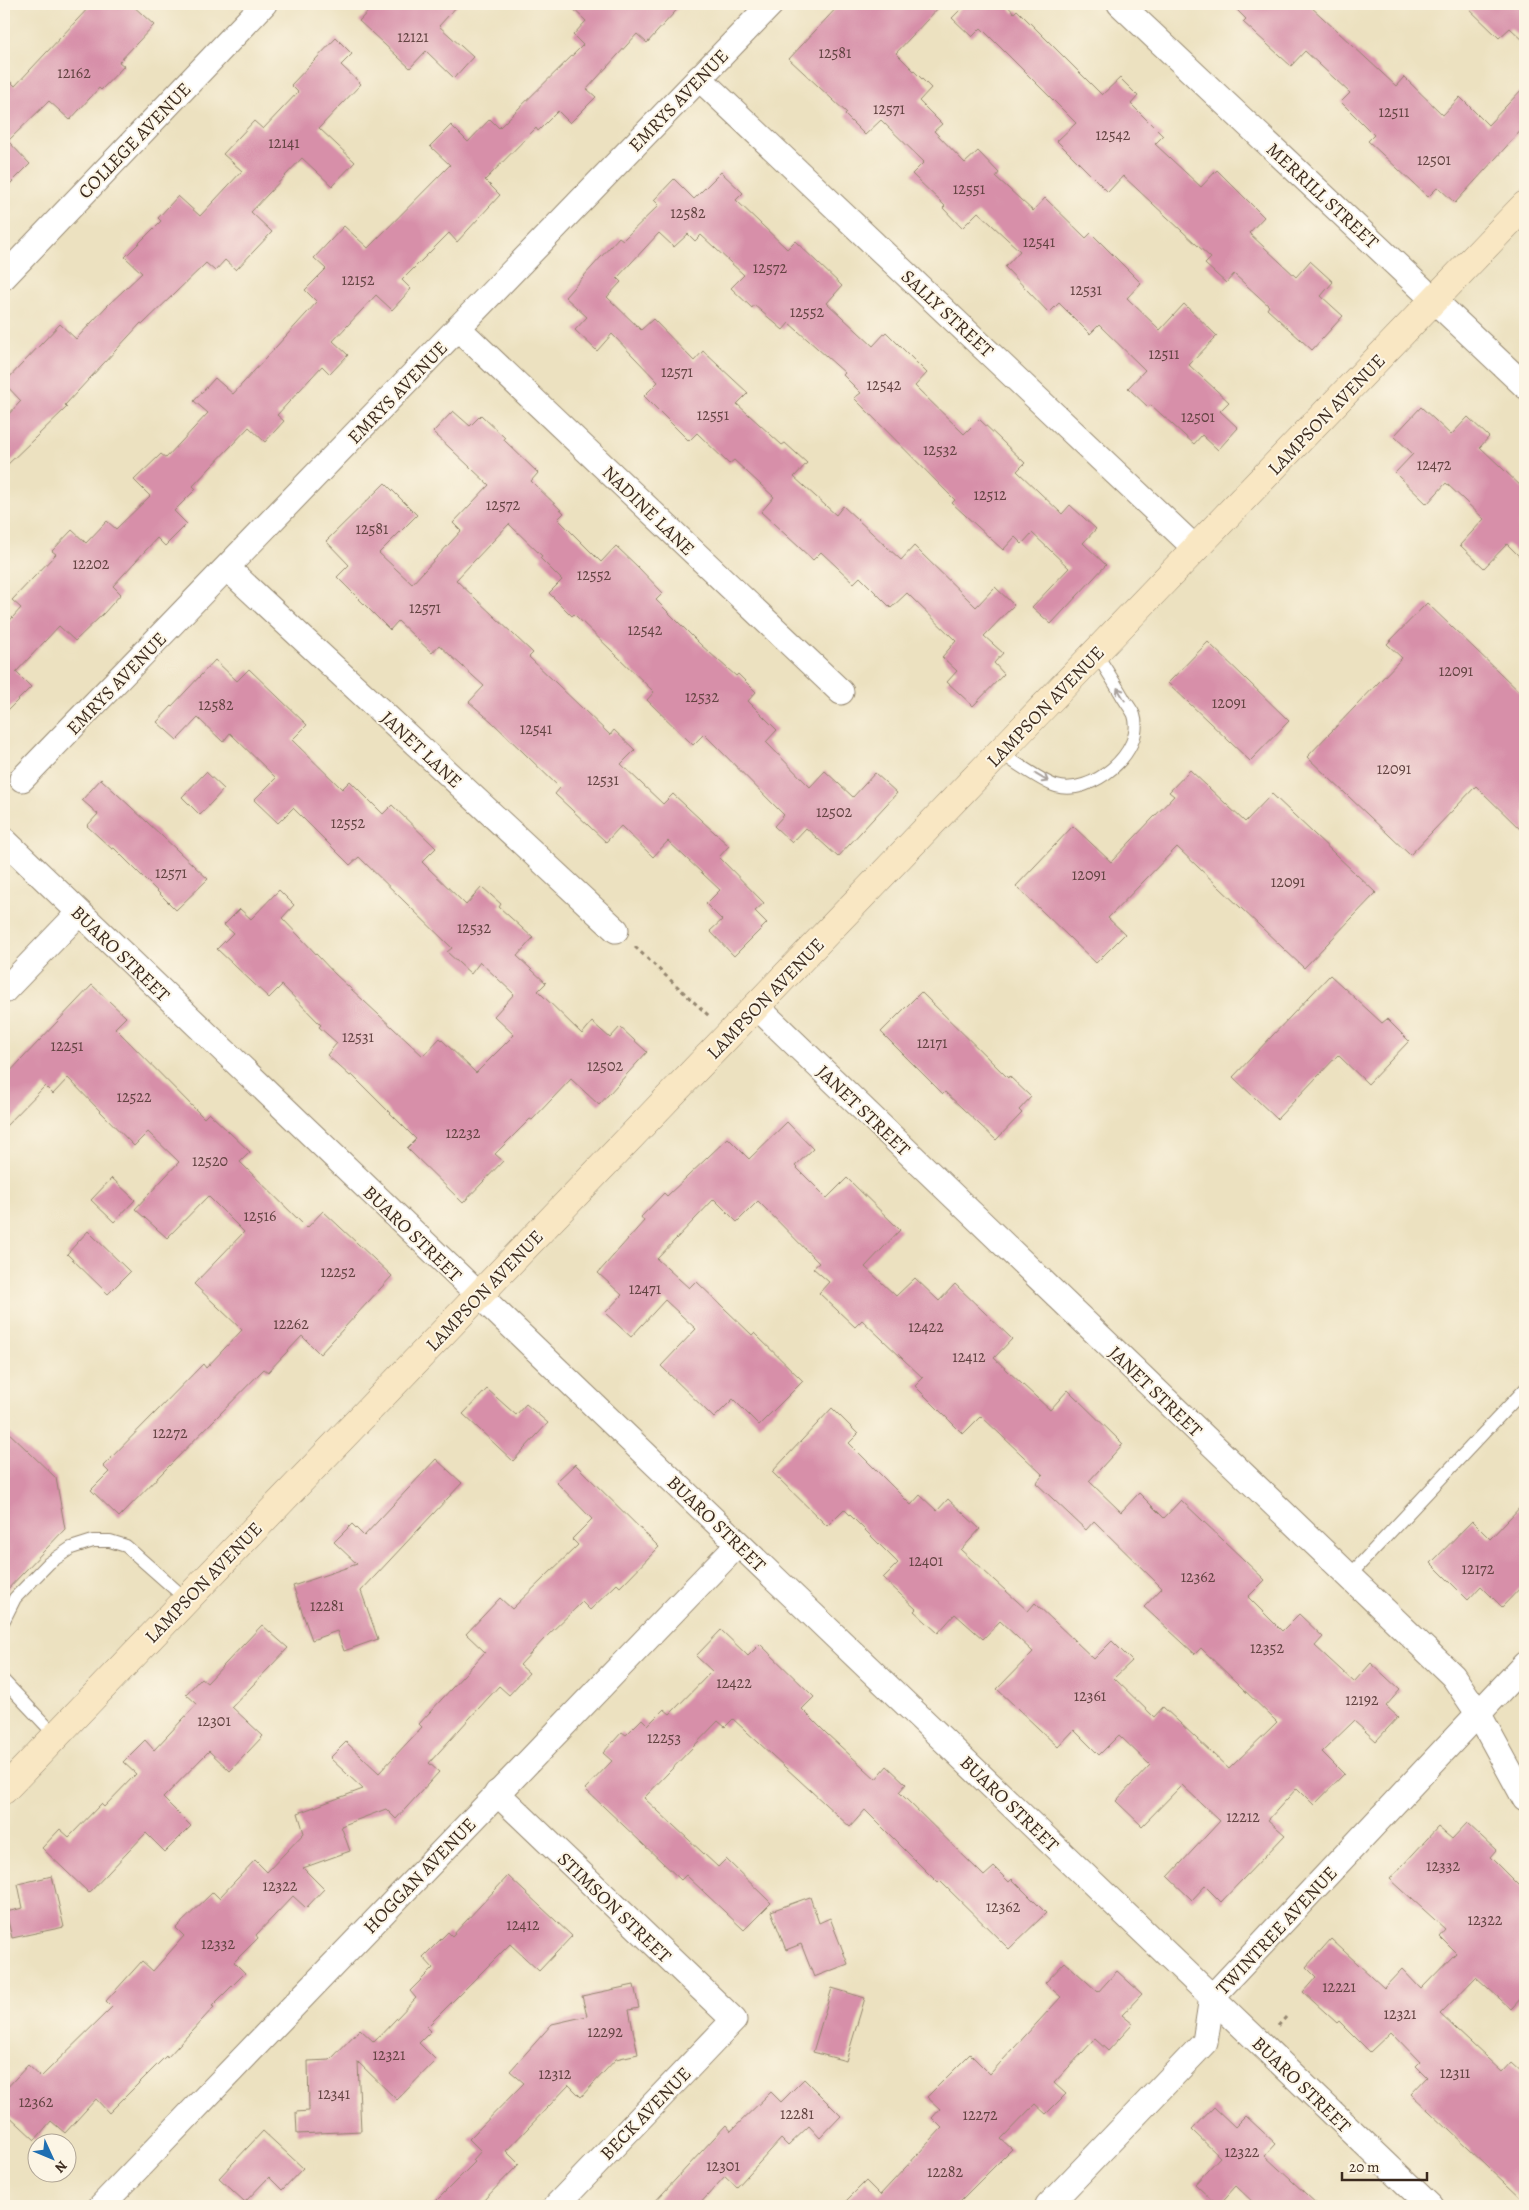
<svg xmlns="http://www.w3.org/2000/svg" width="1529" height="2210" viewBox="0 0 1529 2210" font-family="Alegreya,serif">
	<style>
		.building { fill: #d78fa9 }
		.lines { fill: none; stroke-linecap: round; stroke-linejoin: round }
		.lane-casing { stroke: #94866f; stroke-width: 14 }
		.street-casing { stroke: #94866f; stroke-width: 27 }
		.secondary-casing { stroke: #94866f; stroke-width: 29 }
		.path { stroke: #94866f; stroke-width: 3; stroke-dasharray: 4 4; stroke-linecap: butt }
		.lane { stroke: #fff; stroke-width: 12 }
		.street { stroke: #fff; stroke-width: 25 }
		.secondary { stroke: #f9e7c3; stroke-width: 28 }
		.oneway { stroke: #a79f9a }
		.labels { text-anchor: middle; stroke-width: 4; stroke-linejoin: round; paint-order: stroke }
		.number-label { font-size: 16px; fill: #624341 }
		.street-label { font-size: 19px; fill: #3b2a1e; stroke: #fcf5e5 }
	</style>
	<rect width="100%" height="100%" fill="#fcf5e5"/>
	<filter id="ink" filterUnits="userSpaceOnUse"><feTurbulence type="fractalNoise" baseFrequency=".02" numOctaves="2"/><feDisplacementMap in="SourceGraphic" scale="10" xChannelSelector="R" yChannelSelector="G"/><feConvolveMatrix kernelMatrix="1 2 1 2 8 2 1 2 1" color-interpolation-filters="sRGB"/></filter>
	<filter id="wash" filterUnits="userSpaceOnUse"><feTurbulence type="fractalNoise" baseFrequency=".0096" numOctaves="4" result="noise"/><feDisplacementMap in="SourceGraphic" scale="20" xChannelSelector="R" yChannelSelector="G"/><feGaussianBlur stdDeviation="1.12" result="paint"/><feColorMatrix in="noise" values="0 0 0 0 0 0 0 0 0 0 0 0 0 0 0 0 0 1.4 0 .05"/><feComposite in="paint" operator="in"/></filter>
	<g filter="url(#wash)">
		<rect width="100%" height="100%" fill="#ece1c0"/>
		<g id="blocks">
			<!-- building -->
			<g class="building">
				<polygon points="92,4 131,4 154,25 119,62 124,66 101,90 99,88 70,120 49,101 8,141 30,164 4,190 4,75 15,86"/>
				<polygon points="375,4 459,4 439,26 473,57 454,78 426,51 410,68 359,21"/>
				<polygon points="568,4 682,4 647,43 637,34 587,89 596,97 570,123 558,111 538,131 536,128 485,180 500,195 457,242 449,233 402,280 411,289 392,310 376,295 333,341 348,355 330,374 322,366 277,415 284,421 265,442 249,427 193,486 196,489 174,511 187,524 165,546 157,538 113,586 121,594 104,613 75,641 59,626 16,672 31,687 4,714 4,627 21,608 12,600 56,554 52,551 72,530 86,543 107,521 116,529 150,496 134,480 161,454 166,458 208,413 194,401 215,378 233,394 317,302 305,290 326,269 314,258 344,226 368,248 450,165 430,146 451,125 468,142 490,119 499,128 583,45 573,35 586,21"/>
				<polygon points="840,4 942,4 896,53 931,88 919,101 942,124 934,131 965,163 978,151 999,173 996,177 1033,211 1045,198 1086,238 1091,233 1141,283 1127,298 1160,330 1184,304 1217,336 1189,365 1229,402 1220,411 1238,428 1218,450 1202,435 1194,444 1151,405 1148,407 1128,388 1145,370 1099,325 1090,334 1059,303 1049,313 1005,267 1020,251 978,212 962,228 943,208 945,206 912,174 924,162 881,120 865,135 845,115 847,113 789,59"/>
				<polygon points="956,4 1006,4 1014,13 1017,10 1102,95 1120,78 1138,96 1131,104 1163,136 1155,144 1201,187 1217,170 1264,217 1249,233 1296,277 1310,261 1333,282 1321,296 1343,316 1312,350 1267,309 1269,306 1234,274 1226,283 1205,264 1211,258 1123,176 1108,192 1057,141 1076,123 981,28 972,37 952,18 961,9"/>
				<polygon points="1231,4 1308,4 1396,86 1404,77 1443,115 1460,97 1488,125 1525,86 1525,126 1455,203 1438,187 1428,197 1368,141 1374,135 1341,102 1350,93 1305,51 1291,66 1243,22 1246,19"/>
				<polygon points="1464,4 1525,4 1525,42 1510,28 1499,38"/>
				<polygon points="336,38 352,54 341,65 361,84 319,128 355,162 332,186 302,158 251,212 272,232 236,270 225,260 215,271 206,263 143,324 141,323 65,405 67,407 4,468 4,419 21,401 4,383 60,324 76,339 107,306 142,273 125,257 161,221 158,218 178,196 200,216 242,171 223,154 254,121 263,129 298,92 291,85"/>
				<polygon points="721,172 743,193 736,200 787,249 795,241 842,286 827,303 873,346 886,332 927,373 915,386 964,434 979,419 1025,463 1017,471 1062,514 1070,505 1096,529 1083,543 1106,565 1051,624 1032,607 1069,568 1032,533 1022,544 1015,537 1003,550 952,503 955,500 854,398 861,393 843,375 845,373 789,323 783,330 754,305 752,308 731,288 744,275 701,235 695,241 688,234 674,247 659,233 617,278 621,282 607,297 641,330 653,319 694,361 703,351 748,393 737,404 782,445 785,443 807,463 794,477 836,515 843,506 901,560 914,546 976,607 995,587 1014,605 984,636 1003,653 994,663 1004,674 973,706 947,682 957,671 942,657 956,641 907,593 891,608 860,577 854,583 821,552 813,560 761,512 774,497 734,460 729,464 697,433 689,441 644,396 658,382 612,334 597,351 575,330 587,317 565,297 619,237 623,240 659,205 654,200 674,179 694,199"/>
				<polygon points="1421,407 1451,435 1468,417 1489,437 1480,447 1525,490 1525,562 1507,544 1484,568 1460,545 1484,519 1446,483 1427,504 1395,473 1413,454 1394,436"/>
				<polygon points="453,411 470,426 481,415 505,438 504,440 538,473 531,481 564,513 558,519 601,562 616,546 638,567 663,593 656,600 701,645 736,676 738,674 756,692 748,701 777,730 766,742 810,787 825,771 853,797 875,773 897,793 838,857 806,828 792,843 774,826 784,815 704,734 693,745 647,700 654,692 574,614 572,616 549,593 562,580 540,558 542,556 509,524 456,580 533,653 529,657 610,735 614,730 635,750 621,764 663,804 673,794 729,846 719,857 764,903 755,911 767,923 734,956 710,931 722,920 706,904 720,890 668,841 653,857 621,826 606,842 555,794 560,788 491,721 469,702 484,686 439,645 432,653 398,621 390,630 337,577 349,565 326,541 385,483 417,515 379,553 412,584 461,531 453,523 489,485 433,432"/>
				<polygon points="1427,603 1525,697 1525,834 1476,786 1410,855 1307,757 1402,658 1387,644"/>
				<polygon points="1208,642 1289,721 1250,761 1168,683"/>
				<polygon points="215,660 237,681 249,669 307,725 292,740 342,789 350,781 383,814 392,805 436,848 422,862 466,905 482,887 501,904 499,907 533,938 517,956 546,983 538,991 582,1034 592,1022 610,1038 620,1027 647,1052 599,1105 571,1079 532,1120 530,1119 495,1154 503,1161 463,1203 407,1148 416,1139 352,1075 350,1076 327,1055 337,1043 319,1027 321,1025 282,985 269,998 217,949 233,933 224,925 240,909 251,919 279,890 294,905 282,918 335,974 423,1056 440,1038 476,1073 514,1035 494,1016 514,994 480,962 471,974 447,952 452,948 359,857 350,865 293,808 278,823 254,800 276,778 230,733 223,742 198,718 177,740 157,722"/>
				<polygon points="1190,770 1245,822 1272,794 1376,893 1304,968 1177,847 1108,918 1125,934 1096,963 1016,886 1073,826 1111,862 1174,796 1169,792"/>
				<polygon points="206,772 224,789 200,815 182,797"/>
				<polygon points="101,779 208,879 176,910 114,848 112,849 87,826 98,814 82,800"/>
				<polygon points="1330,975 1382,1023 1387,1019 1409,1041 1368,1084 1338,1055 1277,1119 1233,1077"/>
				<polygon points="92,985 126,1017 115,1028 204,1118 209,1113 250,1152 240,1162 307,1228 323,1211 392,1276 320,1354 302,1336 268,1372 264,1369 119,1517 91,1490 109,1472 103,1466 203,1364 206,1368 242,1330 194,1284 244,1232 208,1196 167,1238 135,1209 179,1162 148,1132 134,1146 68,1078 53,1094 45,1086 4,1128 4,1078"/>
				<polygon points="921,992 1008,1078 1009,1076 1031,1097 1019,1110 1022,1113 996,1140 945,1092 943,1094 881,1032"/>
				<polygon points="787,1122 813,1149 795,1166 827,1198 847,1178 900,1230 865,1267 896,1296 915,1278 939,1301 955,1284 1012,1339 994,1358 1050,1410 1068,1390 1123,1444 1089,1481 1121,1512 1139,1493 1164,1518 1181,1500 1265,1580 1248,1597 1282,1631 1299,1614 1323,1637 1315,1646 1354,1682 1371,1663 1400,1690 1386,1706 1398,1717 1376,1741 1354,1721 1322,1752 1344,1774 1314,1805 1297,1788 1268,1820 1285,1835 1221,1902 1205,1886 1192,1900 1168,1877 1220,1821 1182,1785 1142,1826 1116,1801 1150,1765 1119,1735 1099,1755 1074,1730 1058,1747 997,1689 1033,1652 1000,1621 983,1639 955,1614 938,1633 914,1611 916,1609 883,1578 898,1563 844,1509 827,1526 772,1472 832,1408 858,1434 849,1443 911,1505 920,1495 937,1511 948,1499 980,1529 961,1550 1028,1611 1035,1603 1094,1659 1112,1641 1132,1661 1114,1678 1154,1717 1163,1707 1229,1769 1277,1722 1201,1648 1195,1654 1144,1607 1162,1588 1094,1521 1086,1530 1036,1483 1043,1475 981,1416 963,1434 915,1386 923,1378 862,1320 855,1327 819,1293 829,1282 813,1268 819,1263 758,1201 737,1222 714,1199 657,1259 689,1288 696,1281 752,1335 754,1333 803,1381 759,1425 733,1399 714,1418 661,1366 696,1329 665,1300 631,1337 605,1313 622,1295 598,1273 644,1221 641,1217 664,1193 667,1196 728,1138 749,1159"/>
				<polygon points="112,1178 135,1200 114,1222 91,1200"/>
				<polygon points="88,1231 130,1272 108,1294 67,1254"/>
				<polygon points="487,1389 516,1415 526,1404 548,1423 513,1461 463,1414"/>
				<polygon points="4,1428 56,1478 65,1529 4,1593"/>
				<polygon points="436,1459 462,1483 361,1591 378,1639 344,1651 337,1631 312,1640 293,1586 357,1564 334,1542 352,1524 364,1536"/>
				<polygon points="575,1464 659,1547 620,1587 617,1584 590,1610 582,1602 544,1639 520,1665 529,1673 509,1695 499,1686 429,1763 439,1772 396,1819 386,1809 341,1826 350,1851 303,1868 324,1889 306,1908 293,1896 256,1935 258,1938 234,1962 245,1973 212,2006 214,2007 167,2058 166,2056 109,2113 96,2099 65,2133 51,2121 35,2140 4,2111 4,2091 28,2065 41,2077 112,2007 106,2001 142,1961 153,1971 184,1936 176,1928 213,1892 219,1898 255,1860 267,1872 304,1833 298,1813 363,1789 330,1758 346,1742 379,1773 422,1727 419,1724 485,1652 466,1634 500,1598 512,1609 578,1545 572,1539 592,1519 556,1482"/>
				<polygon points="1525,1502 1525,1583 1502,1607 1481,1586 1468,1600 1431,1563 1472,1521 1490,1539"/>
				<polygon points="262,1625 288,1648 232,1707 263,1736 230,1771 209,1751 163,1798 191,1826 165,1852 146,1833 89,1893 42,1848 60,1829 69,1837 101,1804 104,1807 136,1774 123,1762 145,1740 154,1750 197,1704 186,1694 201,1678 207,1683"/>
				<polygon points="721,1630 748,1656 760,1644 814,1697 802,1709 827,1734 876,1779 887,1766 906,1784 899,1792 984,1876 994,1867 1009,1882 1012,1879 1046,1913 1009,1949 940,1881 938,1883 865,1810 850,1827 733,1719 725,1727 718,1721 644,1798 718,1867 726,1859 771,1903 744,1930 686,1875 681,1880 585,1789 612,1761 603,1753 622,1732 626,1735 642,1719 648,1725 664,1709 670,1714 712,1671 696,1656"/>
				<polygon points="1467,1823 1496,1850 1490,1857 1525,1892 1525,1994 1511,2009 1476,1977 1440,2014 1502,2072 1511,2062 1525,2075 1525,2202 1411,2094 1427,2077 1416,2066 1420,2062 1391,2032 1370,2052 1339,2021 1337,2023 1303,1992 1316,1977 1306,1967 1331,1939 1384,1988 1402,1969 1421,1989 1456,1953 1439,1936 1445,1929 1390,1879 1438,1827 1452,1839"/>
				<polygon points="52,1876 64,1927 12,1938 6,1912 23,1908 18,1884"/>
				<polygon points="508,1876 572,1936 539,1971 510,1944 427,2027 431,2031 419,2043 436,2060 397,2100 358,2062 361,2131 297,2134 296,2112 309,2111 308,2061 330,2060 360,2029 374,2042 416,1998 410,1991 433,1968 423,1957 448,1932 452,1936"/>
				<polygon points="810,1897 819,1923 830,1918 848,1964 814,1977 801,1944 786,1950 771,1911"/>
				<polygon points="1065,1962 1098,1992 1117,1971 1142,1994 1122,2015 1133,2024 1108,2051 1095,2039 1054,2083 1066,2094 1046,2114 1035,2104 1001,2139 1012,2149 955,2206 841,2206 866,2181 880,2195 942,2128 932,2118 940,2109 927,2097 970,2054 990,2074 1061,1997 1045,1983"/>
				<polygon points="634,1985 639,2008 629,2010 638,2054 616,2059 581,2097 569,2085 506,2151 519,2164 478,2206 431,2206 475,2162 473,2160 481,2151 469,2139 524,2083 510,2071 552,2024 587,2016 582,1996"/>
				<polygon points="832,1988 865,1998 846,2061 813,2052"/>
				<polygon points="804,2079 841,2116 820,2138 809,2126 788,2146 781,2139 737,2187 725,2176 698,2206 651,2206 726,2125 731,2131 771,2092 781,2102"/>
				<polygon points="1214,2107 1235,2127 1246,2116 1276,2144 1265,2156 1319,2206 1257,2206 1236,2186 1218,2206 1195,2184 1220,2157 1192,2130"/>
				<polygon points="263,2131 303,2168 282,2190 269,2177 245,2202 219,2178"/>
			</g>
		</g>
	</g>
	<g filter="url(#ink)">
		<use href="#blocks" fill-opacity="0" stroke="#94866f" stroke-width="1"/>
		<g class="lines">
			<defs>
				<g id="lane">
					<path d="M1000,753C1014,761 1042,782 1056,786C1090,797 1146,752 1134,715C1132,710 1127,704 1124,699C1115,683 1105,668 1096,653"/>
					<polyline points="1349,1576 1525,1389"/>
					<polyline points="4,1620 15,1598 49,1563 71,1548 93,1541 110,1541 126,1546 186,1599"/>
					<polyline points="4,1681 56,1736"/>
				</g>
				<g id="street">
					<polyline points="1120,4 1525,386"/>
					<polyline points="699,78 1196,549"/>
					<polyline points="4,277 264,4"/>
					<polyline points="458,328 841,692"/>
					<polyline points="227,568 616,930"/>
					<polyline points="22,779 771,4"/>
					<polyline points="4,840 1430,2206"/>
					<polyline points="4,991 79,913"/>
					<polyline points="757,1007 1453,1676 1478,1713 1525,1799"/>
					<polyline points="497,1793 734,2020 556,2206"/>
					<polyline points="101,2206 738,1544"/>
					<polyline points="1048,2206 1205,2042 1212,1997 1525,1664"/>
				</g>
				<polyline id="secondary" points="4,1790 1525,205"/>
			</defs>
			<!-- lane casing -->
			<use href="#lane" class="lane-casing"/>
			<!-- street casing -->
			<use href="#street" class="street-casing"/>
			<!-- secondary casing -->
			<use href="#secondary" class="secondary-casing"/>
			<!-- path -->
			<g class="path">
				<polyline points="635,947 709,1016"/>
				<polyline points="1278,2026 1287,2016"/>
			</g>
			<!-- lane -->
			<use href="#lane" class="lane"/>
			<!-- street -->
			<use href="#street" class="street"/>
			<!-- secondary -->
			<use href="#secondary" class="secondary"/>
		</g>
		<!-- one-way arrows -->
		<defs><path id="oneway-shaft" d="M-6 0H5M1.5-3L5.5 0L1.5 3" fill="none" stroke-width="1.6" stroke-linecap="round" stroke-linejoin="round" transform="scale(1.25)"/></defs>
		<g class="oneway">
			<use href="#oneway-shaft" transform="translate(1121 694) rotate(-121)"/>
			<use href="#oneway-shaft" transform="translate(1042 778) rotate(31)"/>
		</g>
	</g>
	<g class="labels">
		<!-- number labels -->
		<g class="number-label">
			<text x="413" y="42">12121</text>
			<text x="835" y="58">12581</text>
			<text x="74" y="78">12162</text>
			<text x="889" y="114">12571</text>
			<text x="1394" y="117">12511</text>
			<text x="1113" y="140">12542</text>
			<text x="284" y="148">12141</text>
			<text x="1434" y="165">12501</text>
			<text x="969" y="194">12551</text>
			<text x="688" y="218">12582</text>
			<text x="1039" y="247">12541</text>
			<text x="770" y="273">12572</text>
			<text x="358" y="285">12152</text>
			<text x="1086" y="295">12531</text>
			<text x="807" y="317">12552</text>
			<text x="1164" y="359">12511</text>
			<text x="677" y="377">12571</text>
			<text x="884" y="390">12542</text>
			<text x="713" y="420">12551</text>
			<text x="1198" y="422">12501</text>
			<text x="940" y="455">12532</text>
			<text x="1434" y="470">12472</text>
			<text x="990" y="500">12512</text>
			<text x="503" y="510">12572</text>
			<text x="372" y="534">12581</text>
			<text x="91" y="569">12202</text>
			<text x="594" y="580">12552</text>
			<text x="425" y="613">12571</text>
			<text x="645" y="635">12542</text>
			<text x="1456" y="676">12091</text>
			<text x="702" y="702">12532</text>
			<text x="1229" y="708">12091</text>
			<text x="216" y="710">12582</text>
			<text x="536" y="734">12541</text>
			<text x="1394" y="774">12091</text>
			<text x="603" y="785">12531</text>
			<text x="834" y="817">12502</text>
			<text x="348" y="828">12552</text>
			<text x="171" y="878">12571</text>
			<text x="1089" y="880">12091</text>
			<text x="1288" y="887">12091</text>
			<text x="474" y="933">12532</text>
			<text x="358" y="1042">12531</text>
			<text x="932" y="1048">12171</text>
			<text x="67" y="1051">12251</text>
			<text x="605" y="1071">12502</text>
			<text x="134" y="1102">12522</text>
			<text x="463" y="1138">12232</text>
			<text x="210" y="1166">12520</text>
			<text x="260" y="1221">12516</text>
			<text x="338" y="1277">12252</text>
			<text x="645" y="1294">12471</text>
			<text x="291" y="1329">12262</text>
			<text x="926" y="1332">12422</text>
			<text x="969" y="1362">12412</text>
			<text x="170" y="1438">12272</text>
			<text x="926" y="1566">12401</text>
			<text x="1478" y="1574">12172</text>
			<text x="1198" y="1582">12362</text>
			<text x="327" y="1611">12281</text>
			<text x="1267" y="1653">12352</text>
			<text x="734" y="1688">12422</text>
			<text x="1090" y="1701">12361</text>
			<text x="1362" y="1705">12192</text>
			<text x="214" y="1726">12301</text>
			<text x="664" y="1743">12253</text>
			<text x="1243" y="1822">12212</text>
			<text x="1443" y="1871">12332</text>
			<text x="280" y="1891">12322</text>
			<text x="1003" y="1912">12362</text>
			<text x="1485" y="1925">12322</text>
			<text x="523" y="1930">12412</text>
			<text x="218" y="1949">12332</text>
			<text x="1339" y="1992">12221</text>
			<text x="1400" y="2019">12321</text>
			<text x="605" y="2037">12292</text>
			<text x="389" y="2060">12321</text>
			<text x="1455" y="2078">12311</text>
			<text x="555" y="2079">12312</text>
			<text x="334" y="2099">12341</text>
			<text x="36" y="2107">12362</text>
			<text x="797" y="2119">12281</text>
			<text x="980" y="2120">12272</text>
			<text x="1242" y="2157">12322</text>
			<text x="723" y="2171">12301</text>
			<text x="945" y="2177">12282</text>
		</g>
		<!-- street labels -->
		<g class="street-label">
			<text transform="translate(678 100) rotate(-46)" y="7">EMRYS AVENUE</text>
			<text transform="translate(134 140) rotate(-46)" y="7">COLLEGE AVENUE</text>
			<text transform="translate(1323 195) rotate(43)" y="7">MERRILL STREET</text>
			<text transform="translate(948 313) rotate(43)" y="7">SALLY STREET</text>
			<text transform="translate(397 392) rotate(-46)" y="7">EMRYS AVENUE</text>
			<text transform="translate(1326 414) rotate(-46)" y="7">LAMPSON AVENUE</text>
			<text transform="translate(649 510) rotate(44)" y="7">NADINE LANE</text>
			<text transform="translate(116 683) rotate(-46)" y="7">EMRYS AVENUE</text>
			<text transform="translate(1045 706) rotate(-46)" y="7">LAMPSON AVENUE</text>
			<text transform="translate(422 749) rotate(43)" y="7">JANET LANE</text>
			<text transform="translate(121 953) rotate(44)" y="7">BUARO STREET</text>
			<text transform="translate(765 998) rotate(-46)" y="7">LAMPSON AVENUE</text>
			<text transform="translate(864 1110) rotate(44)" y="7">JANET STREET</text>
			<text transform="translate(413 1233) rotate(44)" y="7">BUARO STREET</text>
			<text transform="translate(484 1290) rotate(-46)" y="7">LAMPSON AVENUE</text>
			<text transform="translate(1156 1391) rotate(44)" y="7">JANET STREET</text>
			<text transform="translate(717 1523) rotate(44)" y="7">BUARO STREET</text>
			<text transform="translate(203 1582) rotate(-46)" y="7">LAMPSON AVENUE</text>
			<text transform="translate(1010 1803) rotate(44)" y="7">BUARO STREET</text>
			<text transform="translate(419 1875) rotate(-46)" y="7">HOGGAN AVENUE</text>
			<text transform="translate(615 1907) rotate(44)" y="7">STIMSON STREET</text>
			<text transform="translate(1276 1930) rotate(-47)" y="7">TWINTREE AVENUE</text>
			<text transform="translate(1302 2084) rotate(44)" y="7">BUARO STREET</text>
			<text transform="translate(645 2113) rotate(-46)" y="7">BECK AVENUE</text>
		</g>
	</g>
	<!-- margin -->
	<rect width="1529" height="2210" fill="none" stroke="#fcf5e5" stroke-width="20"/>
	<!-- north arrow -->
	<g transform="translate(52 2158) rotate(134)"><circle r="24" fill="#fcf5e5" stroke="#afa495"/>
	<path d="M0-4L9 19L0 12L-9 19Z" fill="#1f6fb2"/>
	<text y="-8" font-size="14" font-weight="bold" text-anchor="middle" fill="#3b2a1e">N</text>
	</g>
	<!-- scale -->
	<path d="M1342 2172v8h85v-8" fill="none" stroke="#3b2a1e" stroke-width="2.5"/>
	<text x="1349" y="2172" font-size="15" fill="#3b2a1e" stroke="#fcf5e5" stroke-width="4" paint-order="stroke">20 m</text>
</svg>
